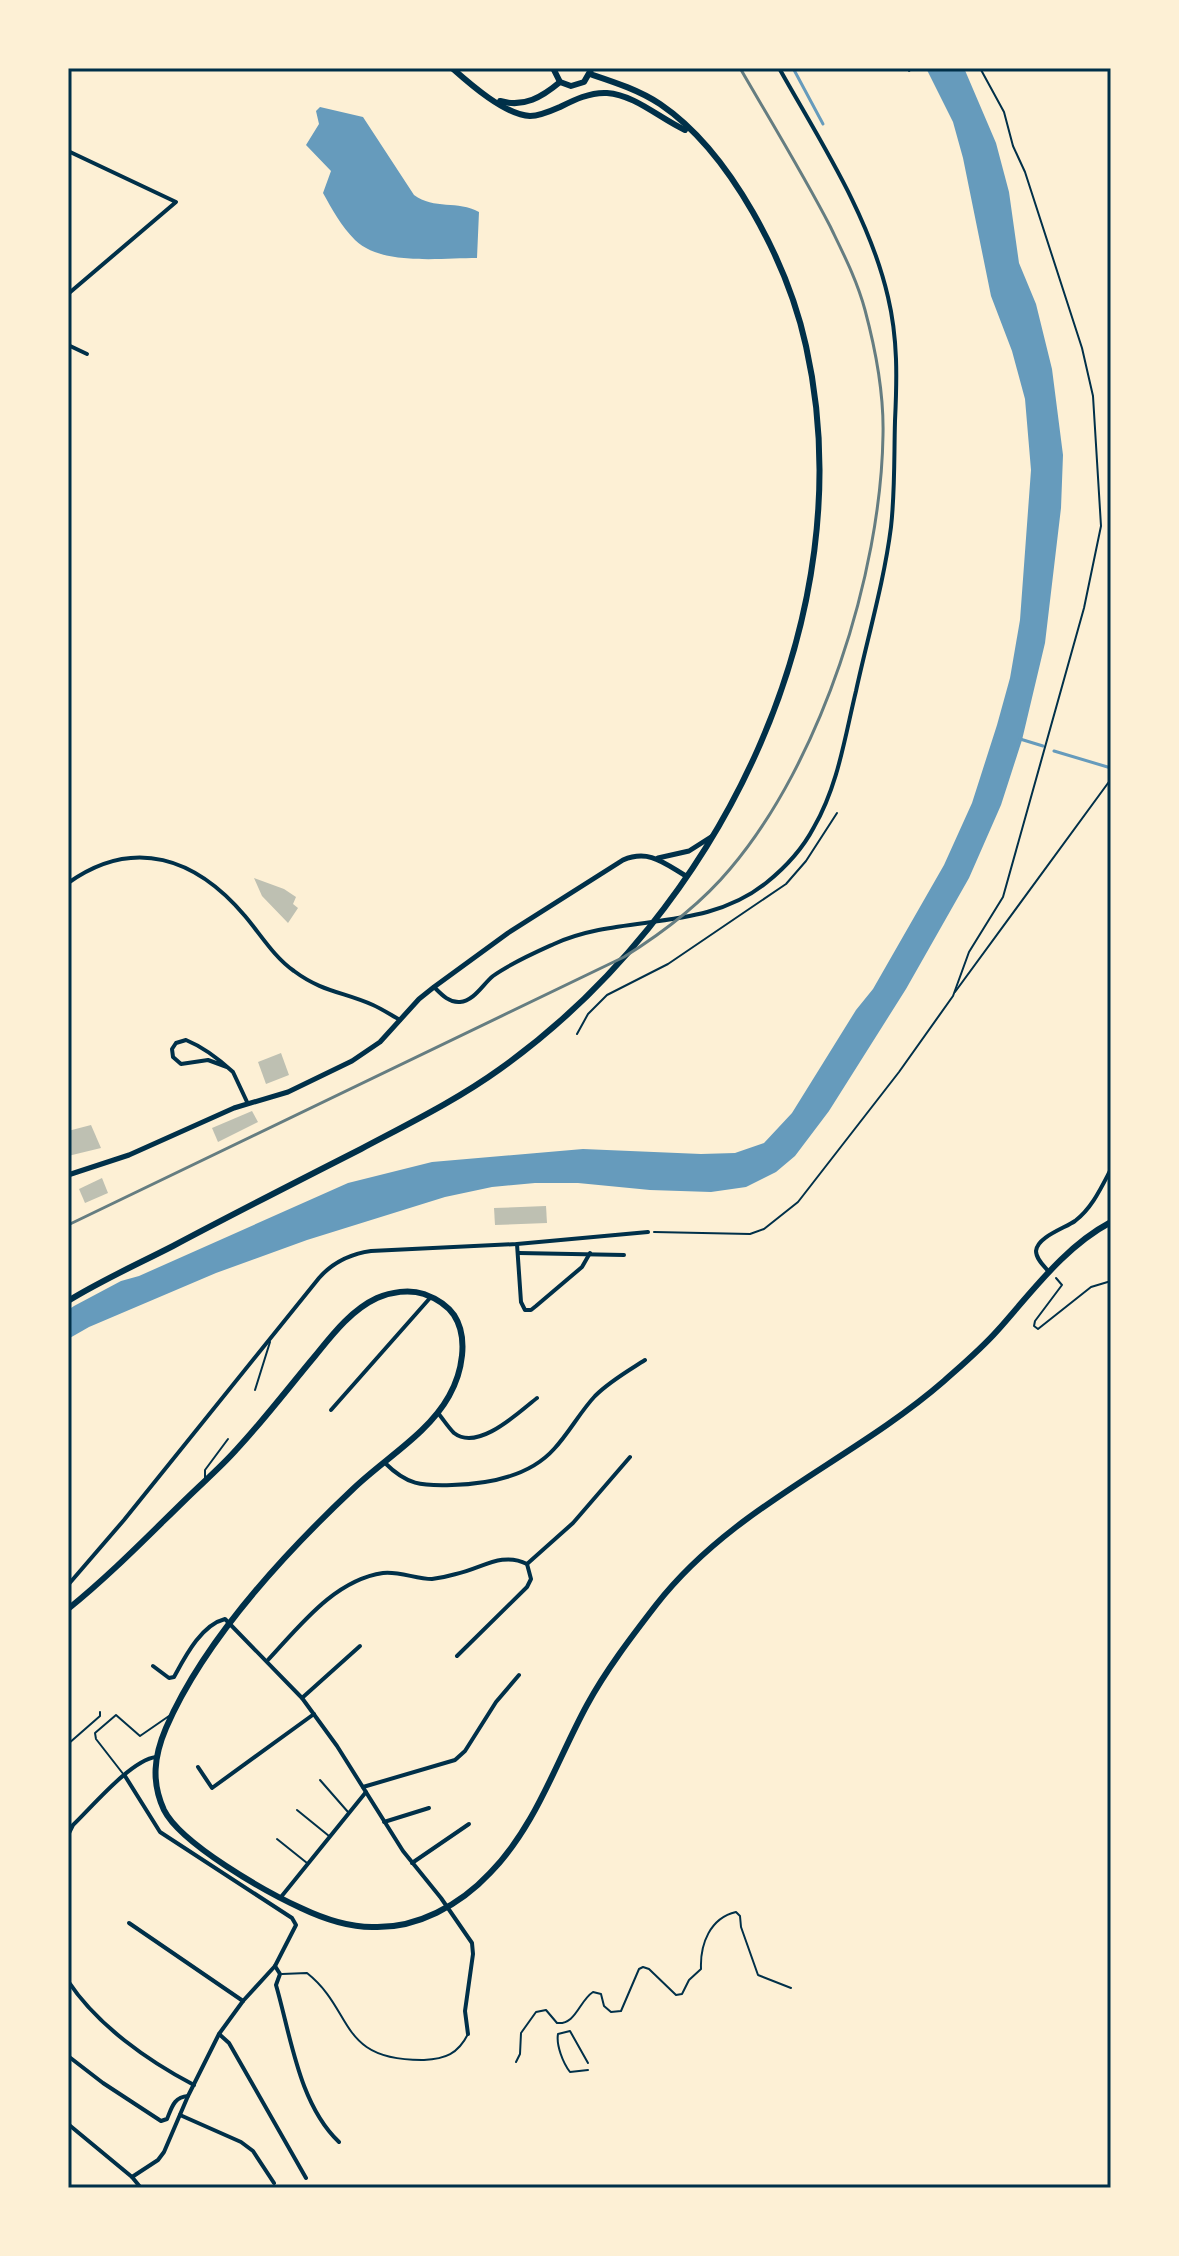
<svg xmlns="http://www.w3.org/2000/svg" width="1179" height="2256" viewBox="0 0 1179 2256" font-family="'Titillium Web',sans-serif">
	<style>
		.water { fill: #669bbc }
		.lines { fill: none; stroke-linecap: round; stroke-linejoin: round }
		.stream { stroke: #669bbc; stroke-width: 3 }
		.building { fill: #bec0b2 }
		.path { stroke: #003049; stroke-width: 2 }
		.service { stroke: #003049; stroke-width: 2 }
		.minor { stroke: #003049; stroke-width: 4 }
		.tertiary { stroke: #003049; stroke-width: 5 }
		.secondary { stroke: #003049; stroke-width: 6 }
		.rail { stroke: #657d81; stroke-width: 3 }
		.neatline { fill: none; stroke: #003049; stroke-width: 3 }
	</style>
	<rect width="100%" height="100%" fill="#fdf0d5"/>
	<!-- water -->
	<g class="water">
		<polygon points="926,68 964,68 996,143 1009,192 1019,263 1036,304 1052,369 1063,455 1061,508 1045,643 1022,740 1001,805 969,878 906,989 829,1111 795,1156 776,1172 746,1187 711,1192 650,1190 578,1183 535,1183 492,1187 445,1197 307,1240 216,1273 89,1327 68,1339 68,1310 74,1306 121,1281 139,1276 348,1183 432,1162 583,1149 701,1154 735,1153 764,1143 792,1113 856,1010 873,989 944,865 972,803 997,725 1010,678 1020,620 1031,470 1025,399 1012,351 991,296 963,158 953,122"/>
		<path d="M320,107L363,117L414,195C434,210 458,200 479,212L477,258C440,258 382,266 355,240C341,226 332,209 323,193L331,171L306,145L319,124L316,111Z"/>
	</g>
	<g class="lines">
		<!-- stream -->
		<g class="stream">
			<polyline points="793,68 823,124"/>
			<polyline points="1020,739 1043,746"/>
			<polyline points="1054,751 1111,768"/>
		</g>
	</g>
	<!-- building -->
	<g class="building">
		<polygon points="254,878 284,889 296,897 293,904 298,908 288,923 262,896"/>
		<polygon points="281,1053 289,1075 266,1084 258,1062"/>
		<polygon points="252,1111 258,1122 218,1142 212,1128"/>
		<polygon points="91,1125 101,1148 68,1156 68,1131"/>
		<polygon points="102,1178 108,1193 85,1203 79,1189"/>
		<polygon points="546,1206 547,1223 495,1225 494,1208"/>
	</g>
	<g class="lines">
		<!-- path -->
		<g class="path">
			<polyline points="909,71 913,68"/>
			<polyline points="955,992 1111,779"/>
			<polyline points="654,1232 750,1234 764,1229 798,1202 899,1072 953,996 969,952 1003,897 1084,608 1101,526 1093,396 1082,348 1025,172 1013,146 1004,112 980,68"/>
			<polyline points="1056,1278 1062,1285 1035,1321 1034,1326 1038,1329 1091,1287 1111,1281"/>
			<path d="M516,2062L520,2054L521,2033L536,2012L546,2010L557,2023C576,2025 579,2001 593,1992L601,1994L604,2006L611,2012L621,2011L639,1969L643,1967L649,1969L676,1995L682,1994L689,1980L701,1969C700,1944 710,1918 736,1912L740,1916L741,1927L758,1975L791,1988"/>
			<path d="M588,2070L570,2072C563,2063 556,2045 558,2034L570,2031L588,2063"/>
		</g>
		<!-- service -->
		<g class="service">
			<polyline points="577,1034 588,1014 607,995 668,964 786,884 806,861 837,813"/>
			<polyline points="255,1390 270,1342"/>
			<polyline points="205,1479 205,1470 228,1439"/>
			<polyline points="68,1744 100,1716 100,1712"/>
			<polyline points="124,1775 96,1739 95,1733 116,1715 140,1736 169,1716"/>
			<polyline points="320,1780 348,1812"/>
			<polyline points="297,1810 329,1836"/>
			<polyline points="277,1839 307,1863"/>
			<path d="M282,1974L307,1973C355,2011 337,2061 424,2060C445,2059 458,2054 468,2034"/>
		</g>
		<!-- minor -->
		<g class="minor">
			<polyline points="68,151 176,202 68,294"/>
			<polyline points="68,345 87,354"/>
			<path d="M68,883C134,836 196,858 245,916C261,935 274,957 294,971C322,992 344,992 373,1005C382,1009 391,1015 400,1020"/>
			<path d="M434,987C441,994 449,1003 460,1002C474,1001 483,984 493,976C511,963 534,953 554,944C622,913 704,933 766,883C786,867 802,850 814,827C838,786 845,736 856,691C868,636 884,582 891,527C895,492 894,456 895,421C897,379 898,339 888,297C869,215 820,141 779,68"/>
			<path d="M227,1067L208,1060L181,1064L173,1057L172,1049L176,1043L186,1040C203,1047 220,1060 233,1072L248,1104"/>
			<polyline points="517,1244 521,1302 525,1310 531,1310 536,1306 582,1267 590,1253"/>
			<polyline points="519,1253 624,1255"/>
			<path d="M1049,1272C1044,1266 1036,1259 1036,1251C1037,1237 1065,1228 1075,1221C1092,1208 1101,1188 1111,1169"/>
			<polyline points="331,1410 430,1298"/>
			<path d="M438,1413C443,1419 448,1427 454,1433C478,1452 519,1412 537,1398"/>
			<path d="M385,1463C407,1485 421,1486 452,1485C487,1484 529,1477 554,1449C569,1433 580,1412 595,1396C610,1381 628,1371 645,1360"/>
			<polyline points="527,1564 573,1523 630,1457"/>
			<path d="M68,1585L124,1520L319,1278C333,1262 350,1254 371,1251L517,1244L648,1232"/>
			<path d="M267,1661C299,1627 334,1580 383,1573C399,1571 416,1579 432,1579C440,1578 449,1576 456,1574C481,1569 502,1551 527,1564L531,1579L527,1587L457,1656"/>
			<path d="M153,1666L169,1678L174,1677C185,1657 201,1625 225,1619L302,1698L337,1746L403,1851L441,1898L472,1943L473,1954L465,2011L468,2034"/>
			<polyline points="302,1698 360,1646"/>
			<polyline points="198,1767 212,1788 314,1714"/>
			<polyline points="125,1776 160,1832 292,1918 296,1925 275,1966 243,2001 219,2034 188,2096 164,2152 158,2160 132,2177"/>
			<polyline points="363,1787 455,1760 465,1751 496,1702 519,1675"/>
			<polyline points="384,1822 429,1808"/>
			<path d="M68,1835L73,1825C92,1807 131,1760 156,1757"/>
			<polyline points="412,1863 469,1824"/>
			<polyline points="281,1897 366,1792"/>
			<polyline points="129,1923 243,2001"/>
			<path d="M275,1966L280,1974L276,1985C291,2037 299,2104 339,2142"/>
			<path d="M68,1981C97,2025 148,2061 194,2085"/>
			<polyline points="219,2034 229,2043 306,2178"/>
			<path d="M68,2056L103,2083L161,2121L167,2119C172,2107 174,2097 188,2096"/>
			<polyline points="180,2115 241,2142 253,2151 274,2183"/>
			<polyline points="68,2124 132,2177 141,2188"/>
		</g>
		<!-- tertiary -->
		<g class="tertiary">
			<polyline points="658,858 689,851 711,837"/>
			<path d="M68,1175L129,1155L234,1108L288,1092L352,1061L380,1042L419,999L434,987L508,933L623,860C649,849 664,863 686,876"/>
		</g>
		<!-- secondary -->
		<g class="secondary">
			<path d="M452,68C470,84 505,115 530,116C540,116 551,111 560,107C574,100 590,92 607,93C635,95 659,118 685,130"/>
			<polyline points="553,68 560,82 571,86 584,82 592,68"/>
			<path d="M500,101C524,108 542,97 560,82"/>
			<path d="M68,1301C102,1280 138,1264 173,1246C235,1213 298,1181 361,1149C408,1124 457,1100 500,1069C719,913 866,615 806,346C788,264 731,152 660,104C639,90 614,82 590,74"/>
			<path d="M68,1609C109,1576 146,1538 184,1501C201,1484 220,1468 236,1450C264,1420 289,1387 315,1356C332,1335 351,1310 377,1298C391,1292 409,1289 424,1294C435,1298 447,1305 454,1315C469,1338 462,1373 449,1396C428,1434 384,1459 353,1489C284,1554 204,1640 166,1728C154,1756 151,1782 164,1810C181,1844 266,1892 301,1908C322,1918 349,1927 372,1927C417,1929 460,1905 490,1873C536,1826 556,1762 587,1705C606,1670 632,1636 656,1605C733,1506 852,1461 944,1381C962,1365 981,1349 997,1331C1032,1292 1064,1247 1111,1222"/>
		</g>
		<!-- rail -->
		<path class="rail" d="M68,1225L624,957C664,932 700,905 730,869C821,762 881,574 883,435C884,393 876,351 865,310C857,280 843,253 830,226C802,172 770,120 740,68"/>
	</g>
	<!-- border -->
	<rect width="1179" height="2256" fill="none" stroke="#fdf0d5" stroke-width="140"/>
	<rect x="70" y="70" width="1039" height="2116" class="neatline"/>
</svg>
